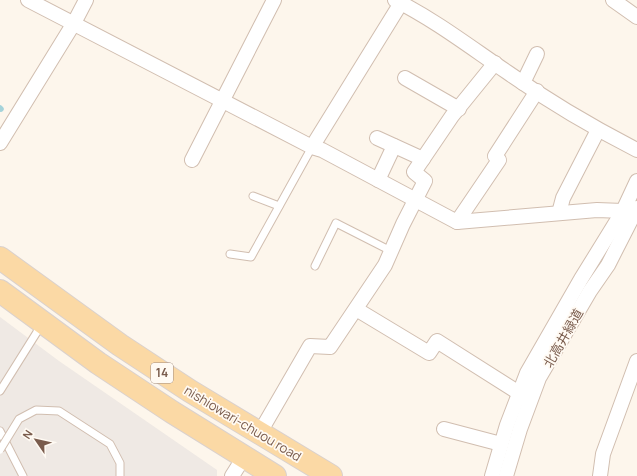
<svg xmlns="http://www.w3.org/2000/svg" width="637" height="476" viewBox="0 0 637 476" font-family="Manrope,'Noto Sans JP',sans-serif">
	<style>
		.industrial { fill: #efe9e4 }
		.lines { fill: none; stroke-linecap: round; stroke-linejoin: round }
		.stream { stroke: #a5d3da; stroke-width: 5.5 }
		.lane-casing { stroke: #d1beb0; stroke-width: 9 }
		.street-casing { stroke: #d1beb0; stroke-width: 16 }
		.primary-casing { stroke: #dad1cd; stroke-width: 24 }
		.lane { stroke: #fff; stroke-width: 7 }
		.street { stroke: #fff; stroke-width: 14 }
		.primary { stroke: #fbd9a5; stroke-width: 22 }
		.lane-bridge-casing { stroke: #d1beb0; stroke-width: 9; stroke-linecap: butt }
		.lane-bridge { stroke: #fff; stroke-width: 7 }
		.labels { text-anchor: middle; stroke-width: 3.5; stroke-linejoin: round; paint-order: stroke }
		.shield { fill: #fffaf3; stroke: #a28b7f; stroke-width: 1 }
		.shield-label { font-size: 12px; font-weight: bold; fill: #7a5c4d }
		.street-label { font-size: 13px; fill: #7a5c4d; stroke: #fffaf3 }
	</style>
	<rect width="100%" height="100%" fill="#fdf6ec"/>
	<!-- industrial -->
	<polygon class="industrial" points="0,317 59,361 217,470 217,476 0,476"/>
	<g class="lines">
		<!-- stream -->
		<polyline class="stream" points="0,108 1,109"/>
		<defs>
			<g id="lane">
				<polyline points="253,196 279,206"/>
				<polyline points="230,254 251,257 312,147"/>
				<polyline points="315,266 336,223 391,251"/>
				<polyline points="0,391 42,324"/>
				<polyline points="0,431 23,476"/>
			</g>
			<g id="street">
				<polyline points="28,0 312,147 322,150 457,222 597,210 623,211 637,214"/>
				<path d="M395,0C435,20 470,47 507,72C548,101 592,127 637,150"/>
				<polyline points="613,0 637,17"/>
				<polyline points="405,78 459,109"/>
				<polyline points="523,83 537,54"/>
				<polyline points="377,138 423,159"/>
				<polyline points="0,143 74,23 86,0"/>
				<polyline points="312,147 354,79 401,3"/>
				<polyline points="192,160 274,0"/>
				<polyline points="378,180 394,146"/>
				<polyline points="559,213 563,198 598,130"/>
				<polyline points="457,222 499,160 495,156 537,91"/>
				<polyline points="356,309 429,353 437,341 519,393"/>
				<polyline points="444,429 501,444"/>
				<polyline points="259,434 310,346 330,347 385,265 403,224 425,181 414,172 452,116 495,63"/>
				<polyline points="232,476 244,457"/>
				<polyline points="492,476 507,425 527,373 581,279 623,211 637,181"/>
				<polyline points="506,476 520,429 539,378 590,291 608,265 637,208"/>
				<polyline points="600,476 603,454 637,361"/>
			</g>
			<g id="primary">
				<polyline points="0,258 120,345 190,391 331,476"/>
				<polyline points="0,291 98,363 172,412 275,476"/>
			</g>
		</defs>
		<!-- lane casing -->
		<use href="#lane" class="lane-casing"/>
		<!-- street casing -->
		<use href="#street" class="street-casing"/>
		<!-- primary casing -->
		<use href="#primary" class="primary-casing"/>
		<!-- lane -->
		<use href="#lane" class="lane"/>
		<!-- street -->
		<use href="#street" class="street"/>
		<!-- primary -->
		<use href="#primary" class="primary"/>
		<defs>
			<polyline id="lane-bridge" points="0,450 19,419 36,410 59,411 110,444 120,463 120,476"/>
		</defs>
		<!-- lane-bridge casing -->
		<use href="#lane-bridge" class="lane-bridge-casing"/>
		<!-- lane-bridge -->
		<use href="#lane-bridge" class="lane-bridge"/>
	</g>
	<g class="labels">
		<!-- shield labels -->
		<rect class="shield" x="151" y="363" width="22" height="20" rx="3"/>
		<g class="shield-label">
			<text x="162" y="377">14</text>
		</g>
		<!-- street labels -->
		<g class="street-label">
			<text transform="translate(563 338) rotate(-60)" y="5">北高井緑道</text>
			<text transform="translate(243 423) rotate(31)" y="5">nishiowari-chuou road</text>
		</g>
	</g>
	<!-- north arrow -->
	<g transform="translate(36 440) rotate(304)" stroke="#fffaf3" stroke-width="3" paint-order="stroke">
	<path d="M0-3L7 15L0 10L-7 15Z" fill="#7a5c4d"/>
	<text y="-6" font-size="11" font-weight="bold" text-anchor="middle" fill="#7a5c4d">N</text>
	</g>
</svg>
